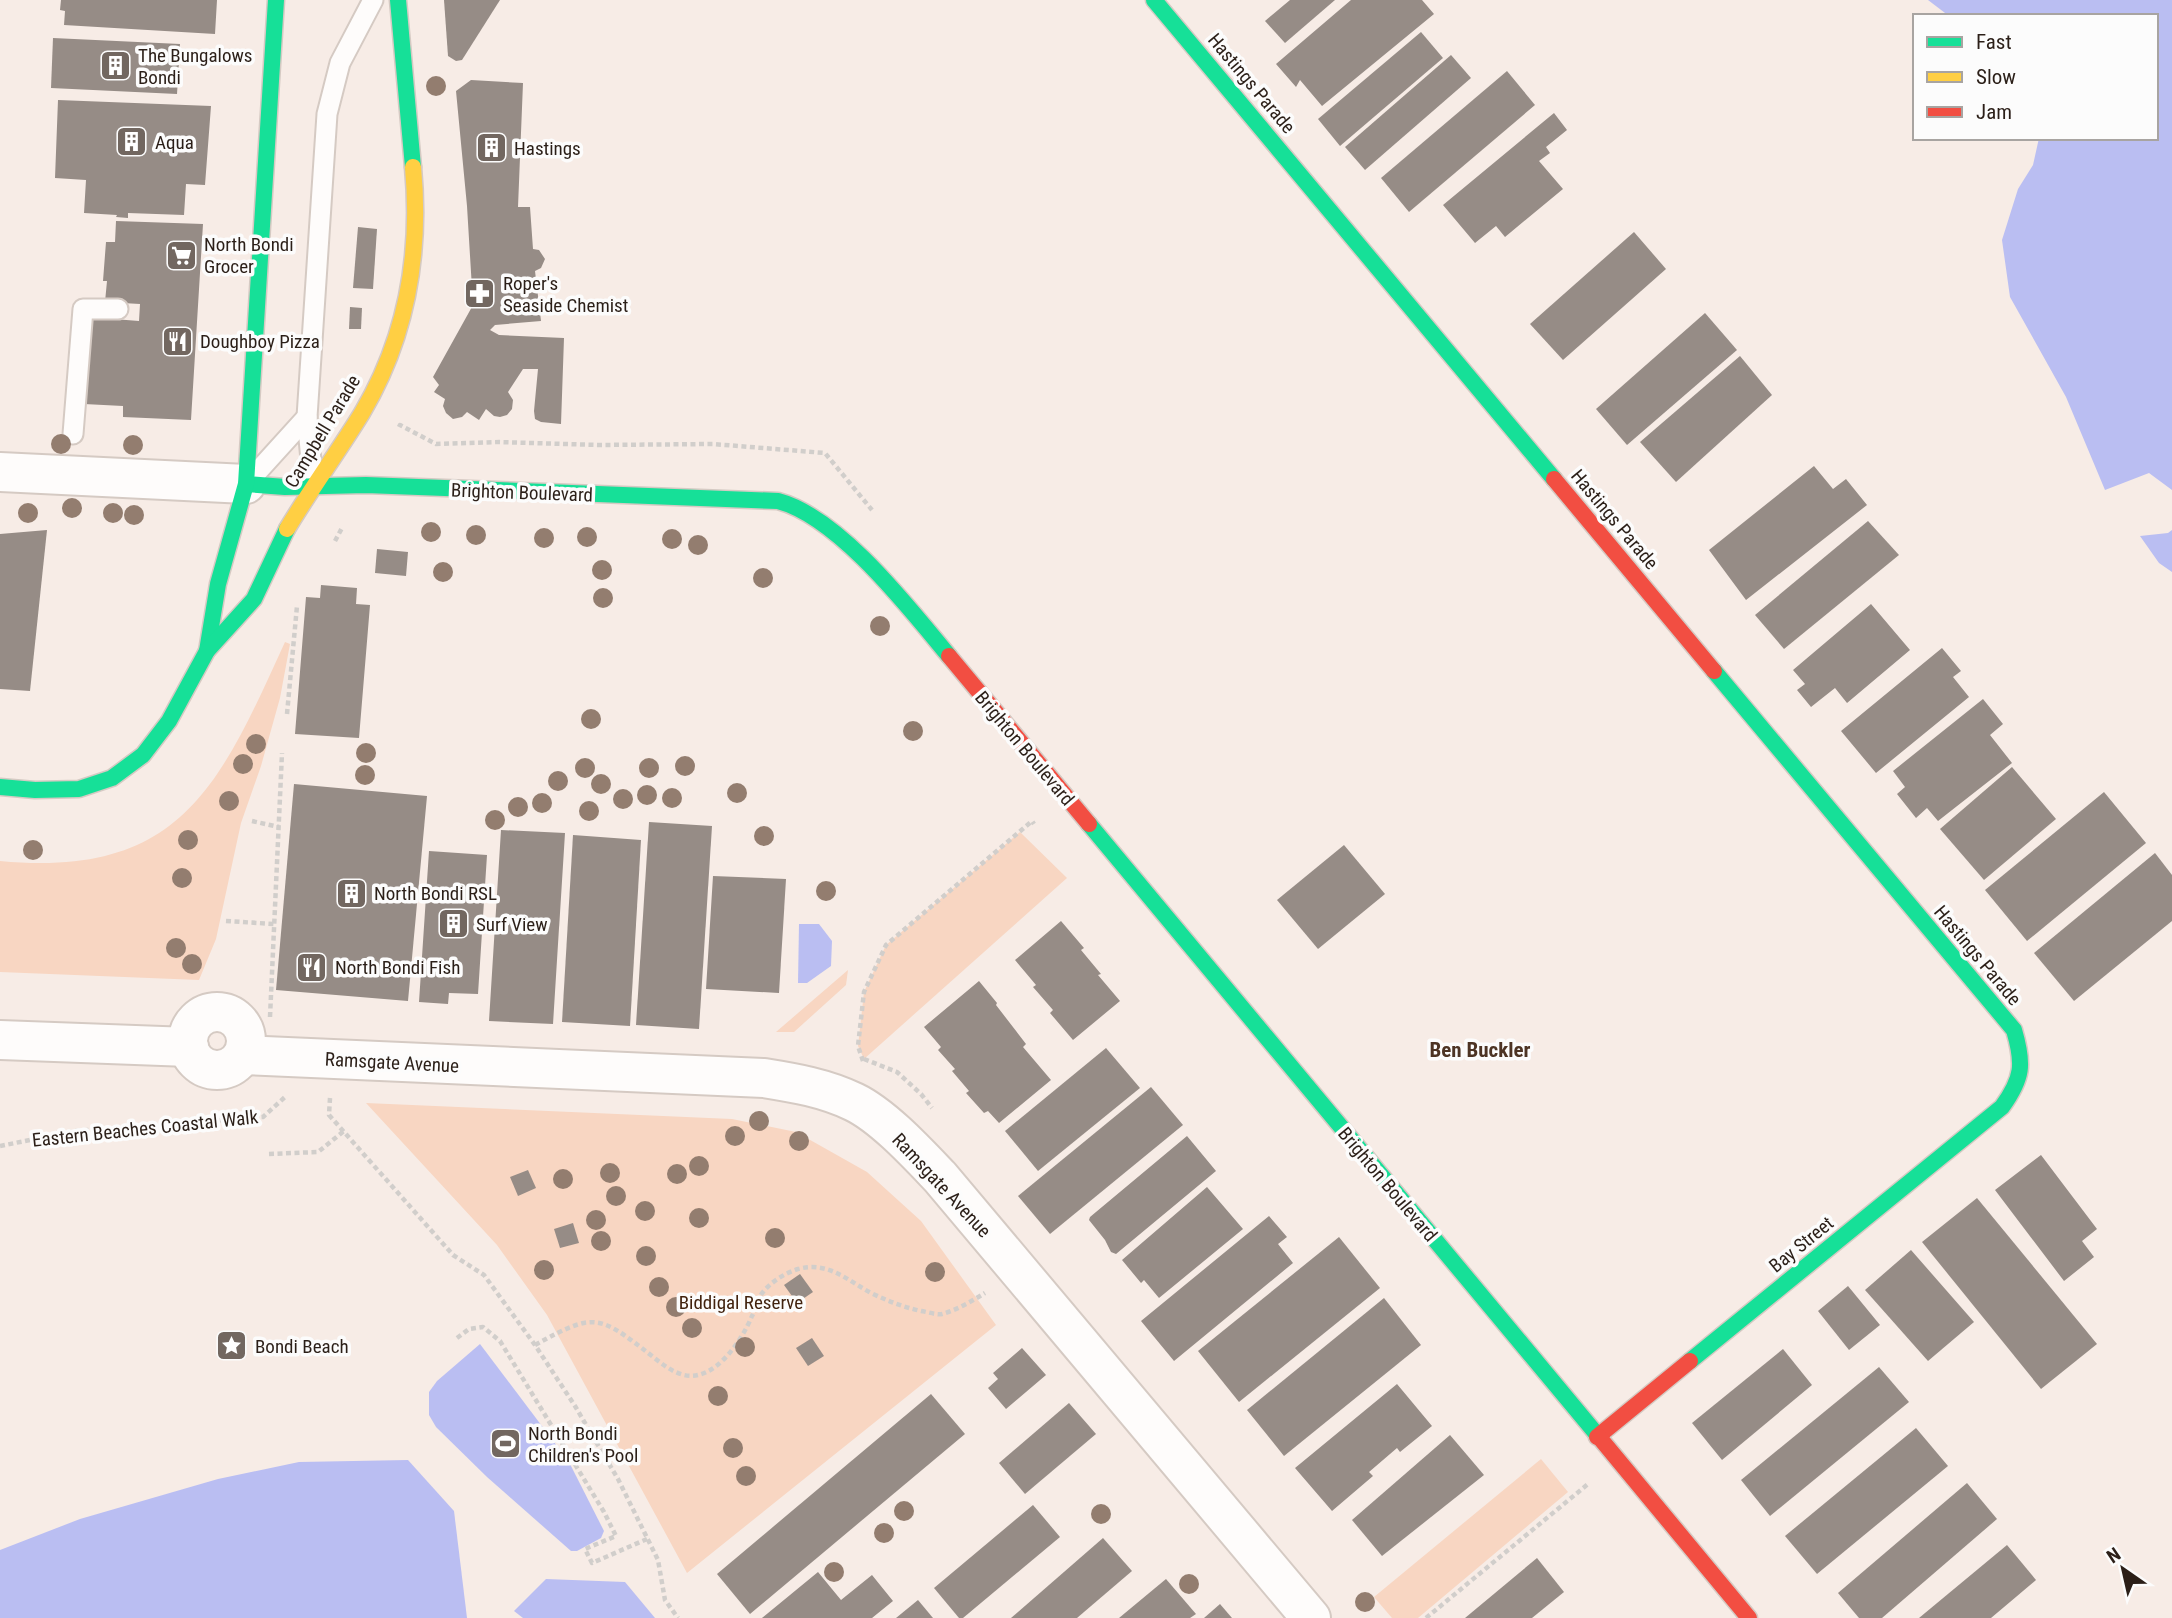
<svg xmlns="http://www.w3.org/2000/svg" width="2172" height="1618" viewBox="0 0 2172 1618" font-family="'Roboto Condensed',sans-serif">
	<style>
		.green { fill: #f8d6c2 }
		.water { fill: #babef2 }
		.building { fill: #968c86 }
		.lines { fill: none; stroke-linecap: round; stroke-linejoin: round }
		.lane-casing { stroke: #d5cac3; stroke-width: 23 }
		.street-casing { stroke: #d5cac3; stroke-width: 42 }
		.fast-casing { stroke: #d5cac3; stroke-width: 19 }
		.slow-casing { stroke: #d5cac3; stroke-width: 19 }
		.jam-casing { stroke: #d5cac3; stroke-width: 19 }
		.path { stroke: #d1cecb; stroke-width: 4.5; stroke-dasharray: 5 3.5; stroke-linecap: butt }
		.lane { stroke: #fefcfb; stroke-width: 19 }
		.street { stroke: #fefcfb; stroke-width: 38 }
		.fast { stroke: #16e098; stroke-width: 16 }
		.slow { stroke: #ffcf43; stroke-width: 16 }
		.jam { stroke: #f24e42; stroke-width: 16 }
		.tree { fill: #937d6f }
		.labels { text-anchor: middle; stroke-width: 7; stroke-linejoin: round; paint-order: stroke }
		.poi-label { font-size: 19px; fill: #2b1f18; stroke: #fcfcfc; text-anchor: start }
		.street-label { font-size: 19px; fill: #2b1f18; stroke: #fcfcfc }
		.park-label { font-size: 19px; fill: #41220e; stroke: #fcfcfc }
		.neighbourhood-label { font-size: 21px; font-weight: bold; fill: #4d3424; stroke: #fcfcfc }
	</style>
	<rect width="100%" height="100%" fill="#f7ece6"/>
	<!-- green -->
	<g class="green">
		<path d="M285,642L290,644L280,698L261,766L241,823L216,939L199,980L0,972V861C180,878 219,787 285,642Z"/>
		<polygon points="1020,832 1067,878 864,1059 858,1046 864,992 886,945"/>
		<polygon points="848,970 846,985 794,1032 776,1032"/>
		<polygon points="366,1103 732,1119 796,1132 867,1172 921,1221 996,1325 687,1573 547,1315 497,1245"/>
		<polygon points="1541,1459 1568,1492 1418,1618 1392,1618 1374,1597"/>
	</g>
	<!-- water -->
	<g class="water">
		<polygon points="1928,0 2172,0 2172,490 2149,473 2105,490 2066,397 2010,297 2002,240 2018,189 2033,165 2039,138 2156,138 2156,16 1949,16"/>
		<polygon points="2172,530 2172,572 2159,563 2140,536 2168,533"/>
		<polygon points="799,924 819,924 832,941 831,966 807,983 798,983"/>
		<polygon points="480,1344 569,1462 604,1531 601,1538 577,1551 571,1551 487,1477 436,1427 429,1415 429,1392 437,1381"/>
		<polygon points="408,1460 454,1511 467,1618 0,1618 0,1550 80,1519 218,1479 299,1462"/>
		<polygon points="546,1579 625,1582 655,1618 523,1618 514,1611"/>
	</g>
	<!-- building -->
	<g class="building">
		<polygon points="61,0 217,0 215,34 64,25 65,11 60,10"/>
		<polygon points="444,0 500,0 462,60 456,61 448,56"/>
		<polygon points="1290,0 1335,0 1285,43 1265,21"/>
		<polygon points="1351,0 1422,0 1434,14 1322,106 1300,80 1296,87 1276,64"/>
		<polygon points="1421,32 1443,58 1340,146 1318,119"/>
		<polygon points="53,38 180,44 177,94 51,88"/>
		<polygon points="1451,55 1471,78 1365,170 1345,147"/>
		<polygon points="1507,71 1535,105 1409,212 1381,178"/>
		<polygon points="471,80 523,83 518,207 530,207 533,249 539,250 545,259 541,268 535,271 541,321 495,325 490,330 499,335 564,338 561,424 541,422 535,419 534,411 538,369 523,369 508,392 513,400 512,409 507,415 500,417 494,416 486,409 479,420 467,412 462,417 453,419 446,413 443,406 445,399 434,392 439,385 433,377 473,305 467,206 456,91"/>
		<polygon points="58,100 211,106 205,185 186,184 184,215 128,213 128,218 116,217 117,215 84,213 86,180 55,178"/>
		<polygon points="1554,113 1567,130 1546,147 1550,153 1539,161 1563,189 1505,237 1496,226 1475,243 1443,205"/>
		<polygon points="116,221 203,224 191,420 123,417 123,406 84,404 88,317 139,321 140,304 105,302 107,281 103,281 106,242 115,242"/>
		<polygon points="358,227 377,229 373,289 353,288"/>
		<polygon points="1634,232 1666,269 1563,360 1530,324"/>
		<polygon points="350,307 362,308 361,329 349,329"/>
		<polygon points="1705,313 1737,350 1627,445 1596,409"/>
		<polygon points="1740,356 1772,395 1676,482 1640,442"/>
		<polygon points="1814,466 1833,489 1846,479 1867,505 1746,600 1709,550"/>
		<polygon points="1868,521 1899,555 1784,649 1755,615"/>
		<polygon points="47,530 30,691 0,689 0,534"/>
		<polygon points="377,549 408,552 406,576 375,573"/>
		<polygon points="321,585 357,588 356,604 370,605 359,738 295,734 306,597 320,598"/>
		<polygon points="1871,604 1910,650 1847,703 1835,688 1811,707 1797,690 1805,684 1793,670"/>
		<polygon points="1942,648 1961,671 1953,677 1969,697 1876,773 1841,731"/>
		<polygon points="1983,699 2003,724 1990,735 2012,763 1938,821 1927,808 1916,818 1897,794 1905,787 1893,771"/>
		<polygon points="2012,767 2056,819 1984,880 1940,829"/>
		<polygon points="294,784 427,796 408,1001 276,990"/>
		<polygon points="2104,792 2146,843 2027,941 1985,890"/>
		<polygon points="649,822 712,826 699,1029 636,1025"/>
		<polygon points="501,830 565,833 553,1024 489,1021"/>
		<polygon points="573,835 641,840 630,1026 562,1022"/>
		<polygon points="1344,845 1385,894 1318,949 1277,900"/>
		<polygon points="429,851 487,855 478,994 449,993 448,1004 419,1002"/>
		<polygon points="2155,853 2172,875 2172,921 2074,1001 2034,953"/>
		<polygon points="713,876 786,879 779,993 706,989"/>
		<polygon points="1061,921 1084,948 1081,950 1101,974 1098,975 1120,1001 1073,1040 1050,1013 1053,1010 1033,987 1036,985 1015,960"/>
		<polygon points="979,981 997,1003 996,1005 1026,1044 1023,1047 1051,1080 999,1123 988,1111 984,1113 966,1093 969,1091 952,1071 955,1069 938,1050 941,1047 924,1027"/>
		<polygon points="1106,1048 1140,1088 1038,1171 1005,1131"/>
		<polygon points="1151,1087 1183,1125 1050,1234 1018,1196"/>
		<polygon points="1187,1136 1216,1171 1116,1254 1111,1252 1105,1240 1089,1220 1090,1217"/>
		<polygon points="2041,1155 2097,1229 2082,1241 2094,1257 2064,1281 1995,1190"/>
		<polygon points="528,1170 536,1188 518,1196 510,1177"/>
		<polygon points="1207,1187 1243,1229 1159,1298 1144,1280 1141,1283 1122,1260"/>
		<polygon points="1977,1198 2097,1344 2041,1389 1922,1242"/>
		<polygon points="1269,1216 1287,1237 1278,1244 1293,1263 1174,1361 1141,1321"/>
		<polygon points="573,1223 579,1243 560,1248 554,1229"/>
		<polygon points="1339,1237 1380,1288 1239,1402 1198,1351"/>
		<polygon points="1911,1250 1974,1322 1928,1361 1865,1290"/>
		<polygon points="800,1274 813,1292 797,1303 784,1285"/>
		<polygon points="1848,1286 1880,1325 1849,1350 1818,1311"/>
		<polygon points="1384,1298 1421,1345 1284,1456 1247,1410"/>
		<polygon points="812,1338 824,1356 808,1366 796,1348"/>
		<polygon points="1022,1348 1046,1375 1006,1409 988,1388 998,1379 993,1373"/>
		<polygon points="1783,1349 1812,1385 1722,1460 1692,1423"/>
		<polygon points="1879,1367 1909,1402 1770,1516 1741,1480"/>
		<polygon points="1397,1384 1432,1426 1400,1452 1397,1448 1369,1472 1373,1476 1332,1511 1295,1468"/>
		<polygon points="931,1394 965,1434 750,1614 717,1574"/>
		<polygon points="1069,1403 1096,1434 1025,1494 999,1463"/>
		<polygon points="1916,1428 1948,1466 1817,1574 1785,1536"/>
		<polygon points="1450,1435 1484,1475 1382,1556 1352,1520"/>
		<polygon points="1967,1483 1997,1519 1882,1618 1859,1618 1838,1593"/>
		<polygon points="1033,1505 1060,1537 963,1618 959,1618 934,1588"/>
		<polygon points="1103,1538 1132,1571 1077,1618 1011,1618"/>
		<polygon points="2007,1545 2036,1580 1991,1618 1919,1618"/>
		<polygon points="1537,1558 1564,1592 1532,1618 1465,1618"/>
		<polygon points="818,1572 841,1600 872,1575 893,1601 872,1618 762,1618"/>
		<polygon points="1166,1579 1196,1614 1190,1618 1119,1618"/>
		<polygon points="918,1600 933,1618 896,1618"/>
		<polygon points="1220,1604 1232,1618 1204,1618"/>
	</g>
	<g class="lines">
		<defs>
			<g id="lane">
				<polyline points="73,434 83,309 118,309"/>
				<polyline points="249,481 307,417"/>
				<polyline points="313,482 307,417 327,114 340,63 373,0"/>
			</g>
			<g id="street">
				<polyline points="0,472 246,484"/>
				<circle cx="217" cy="1041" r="29"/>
				<polyline points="0,1040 189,1047"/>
				<path d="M243,1055L764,1078C795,1083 825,1088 854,1102C883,1116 917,1153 940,1177L1311,1618"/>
			</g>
			<g id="fast">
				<polyline points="398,0 413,167"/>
				<polyline points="1154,0 1554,479"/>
				<path d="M246,484L285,487L366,485L778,501C839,517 909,608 949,656"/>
				<polyline points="207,651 218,584 246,484 276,0"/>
				<polyline points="0,787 35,790 79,789 112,778 143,755 169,721 207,651 254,599 287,529"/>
				<polyline points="1089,824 1599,1437"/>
				<path d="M1690,1361L2002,1107C2023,1078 2024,1064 2014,1030L1714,671"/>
			</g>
			<path id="slow" d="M287,529C311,489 338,452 362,413C407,337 421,253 413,167"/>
			<g id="jam">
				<polyline points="1554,479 1714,671"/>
				<polyline points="949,656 1089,824"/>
				<polyline points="1597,1437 1690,1361"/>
				<polyline points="1599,1437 1749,1618"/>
			</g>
		</defs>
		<!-- lane casing -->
		<use href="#lane" class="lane-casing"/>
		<!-- street casing -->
		<use href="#street" class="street-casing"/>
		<!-- fast casing -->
		<use href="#fast" class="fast-casing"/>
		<!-- slow casing -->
		<use href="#slow" class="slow-casing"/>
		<!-- jam casing -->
		<use href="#jam" class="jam-casing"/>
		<!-- path -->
		<g class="path">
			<polyline points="399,427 400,425 436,444 499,442 599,445 713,444 825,453 872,510"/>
			<polyline points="335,541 343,526"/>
			<polyline points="287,714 297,606"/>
			<polyline points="252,821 279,827"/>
			<polyline points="226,921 274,924"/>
			<polyline points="270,1017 282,753"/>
			<polyline points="864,1059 897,1072 921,1094 932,1108"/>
			<polyline points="863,1061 858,1046 864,992 886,945 1032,821 1034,824"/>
			<polyline points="330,1098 329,1115 453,1255 484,1275 535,1345 575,1406 618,1479 658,1560 665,1600 678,1618"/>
			<polyline points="0,1146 75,1131 263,1117 285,1097"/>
			<polyline points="269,1154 318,1152 344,1131"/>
			<polyline points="457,1338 469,1329 483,1327 500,1341 604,1512 616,1536 585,1549 592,1563 647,1539"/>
			<path d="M535,1345C595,1312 598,1314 652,1356C662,1364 672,1372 684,1375C715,1382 742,1340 752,1316C756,1309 757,1299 763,1292C771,1282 785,1273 798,1269C828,1261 847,1280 871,1293C888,1301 903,1307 921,1311C928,1312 936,1315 942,1314C957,1310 972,1301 985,1293"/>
			<polyline points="1426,1618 1588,1484"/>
		</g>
		<!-- lane -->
		<use href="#lane" class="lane"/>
		<!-- street -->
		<use href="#street" class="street"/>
		<!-- fast -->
		<use href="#fast" class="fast"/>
		<!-- slow -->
		<use href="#slow" class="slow"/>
		<!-- jam -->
		<use href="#jam" class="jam"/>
	</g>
	<!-- trees -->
	<g class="tree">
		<circle cx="436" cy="86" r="10"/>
		<circle cx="61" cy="444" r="10"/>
		<circle cx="133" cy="445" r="10"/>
		<circle cx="72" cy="508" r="10"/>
		<circle cx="28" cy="513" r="10"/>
		<circle cx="113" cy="513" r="10"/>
		<circle cx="134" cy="515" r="10"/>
		<circle cx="431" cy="532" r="10"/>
		<circle cx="476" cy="535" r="10"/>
		<circle cx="587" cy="537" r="10"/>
		<circle cx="544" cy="538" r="10"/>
		<circle cx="672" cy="539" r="10"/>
		<circle cx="698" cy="545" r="10"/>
		<circle cx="602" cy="570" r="10"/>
		<circle cx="443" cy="572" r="10"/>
		<circle cx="763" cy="578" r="10"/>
		<circle cx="603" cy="598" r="10"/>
		<circle cx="880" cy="626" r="10"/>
		<circle cx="591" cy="719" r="10"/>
		<circle cx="913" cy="731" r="10"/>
		<circle cx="256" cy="744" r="10"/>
		<circle cx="366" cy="753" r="10"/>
		<circle cx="243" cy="764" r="10"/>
		<circle cx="685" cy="766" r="10"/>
		<circle cx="585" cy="768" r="10"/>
		<circle cx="649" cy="768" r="10"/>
		<circle cx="365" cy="775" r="10"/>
		<circle cx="558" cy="781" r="10"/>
		<circle cx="601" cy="784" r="10"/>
		<circle cx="737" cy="793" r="10"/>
		<circle cx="647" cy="795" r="10"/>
		<circle cx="672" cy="798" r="10"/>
		<circle cx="623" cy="799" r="10"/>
		<circle cx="229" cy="801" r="10"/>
		<circle cx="542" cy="803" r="10"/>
		<circle cx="518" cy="807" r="10"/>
		<circle cx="589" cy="811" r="10"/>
		<circle cx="495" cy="820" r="10"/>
		<circle cx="764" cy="836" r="10"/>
		<circle cx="188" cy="840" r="10"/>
		<circle cx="33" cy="850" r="10"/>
		<circle cx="182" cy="878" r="10"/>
		<circle cx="826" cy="891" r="10"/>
		<circle cx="176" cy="948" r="10"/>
		<circle cx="192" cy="964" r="10"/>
		<circle cx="759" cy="1121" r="10"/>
		<circle cx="735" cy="1136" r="10"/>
		<circle cx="799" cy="1141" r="10"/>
		<circle cx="699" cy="1166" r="10"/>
		<circle cx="610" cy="1173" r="10"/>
		<circle cx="677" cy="1174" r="10"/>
		<circle cx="563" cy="1179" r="10"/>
		<circle cx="616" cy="1196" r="10"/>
		<circle cx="645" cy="1211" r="10"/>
		<circle cx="699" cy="1218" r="10"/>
		<circle cx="596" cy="1220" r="10"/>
		<circle cx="775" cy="1238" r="10"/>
		<circle cx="601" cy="1241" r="10"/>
		<circle cx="646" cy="1256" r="10"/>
		<circle cx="544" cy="1270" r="10"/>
		<circle cx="935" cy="1272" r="10"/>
		<circle cx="659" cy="1287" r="10"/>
		<circle cx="676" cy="1307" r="10"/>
		<circle cx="692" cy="1328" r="10"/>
		<circle cx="745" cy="1347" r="10"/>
		<circle cx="718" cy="1396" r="10"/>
		<circle cx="733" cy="1448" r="10"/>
		<circle cx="746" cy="1476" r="10"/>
		<circle cx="904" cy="1511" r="10"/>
		<circle cx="1101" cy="1514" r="10"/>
		<circle cx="884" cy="1533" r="10"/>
		<circle cx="834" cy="1572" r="10"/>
		<circle cx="1189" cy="1584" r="10"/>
		<circle cx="1365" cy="1602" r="10"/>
	</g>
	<!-- icons -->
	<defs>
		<symbol id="building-square" viewBox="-11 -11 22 22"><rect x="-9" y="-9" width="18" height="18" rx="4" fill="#726760" stroke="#fcfcfc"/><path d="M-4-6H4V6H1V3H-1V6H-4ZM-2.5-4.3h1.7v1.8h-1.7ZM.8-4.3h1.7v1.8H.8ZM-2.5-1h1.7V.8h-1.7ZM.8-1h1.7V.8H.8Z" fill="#fff"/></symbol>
		<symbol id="supermarket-square" viewBox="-11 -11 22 22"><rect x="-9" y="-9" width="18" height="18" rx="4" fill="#726760" stroke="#fcfcfc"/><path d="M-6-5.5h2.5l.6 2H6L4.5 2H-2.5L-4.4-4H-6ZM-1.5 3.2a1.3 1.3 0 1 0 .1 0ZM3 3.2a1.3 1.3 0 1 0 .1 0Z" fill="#fff"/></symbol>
		<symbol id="pharmacy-square" viewBox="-11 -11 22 22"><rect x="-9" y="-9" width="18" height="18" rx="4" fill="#726760" stroke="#fcfcfc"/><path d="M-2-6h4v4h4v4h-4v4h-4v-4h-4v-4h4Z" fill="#fff"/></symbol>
		<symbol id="restaurant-square" viewBox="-11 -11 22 22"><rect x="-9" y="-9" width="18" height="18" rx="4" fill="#726760" stroke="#fcfcfc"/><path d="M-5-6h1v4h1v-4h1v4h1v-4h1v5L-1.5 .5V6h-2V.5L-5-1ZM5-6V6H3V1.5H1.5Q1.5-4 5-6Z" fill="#fff"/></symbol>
		<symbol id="sight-square" viewBox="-11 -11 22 22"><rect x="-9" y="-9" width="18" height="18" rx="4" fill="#726760" stroke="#fcfcfc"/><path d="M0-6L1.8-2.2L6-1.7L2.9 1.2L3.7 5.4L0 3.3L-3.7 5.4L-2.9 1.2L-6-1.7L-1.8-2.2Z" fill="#fff"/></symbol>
		<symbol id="stadium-square" viewBox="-11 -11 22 22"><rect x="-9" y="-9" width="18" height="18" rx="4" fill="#726760" stroke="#fcfcfc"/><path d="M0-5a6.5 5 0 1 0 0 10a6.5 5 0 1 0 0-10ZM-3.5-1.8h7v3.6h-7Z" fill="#fff"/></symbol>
	</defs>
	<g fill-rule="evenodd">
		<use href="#building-square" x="98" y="48" width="35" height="35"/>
		<use href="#building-square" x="114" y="124" width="35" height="35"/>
		<use href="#building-square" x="474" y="130" width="35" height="35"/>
		<use href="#supermarket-square" x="164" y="238" width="35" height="35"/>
		<use href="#pharmacy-square" x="462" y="276" width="35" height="35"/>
		<use href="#restaurant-square" x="160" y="324" width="35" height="35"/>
		<use href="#building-square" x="334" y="876" width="35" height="35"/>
		<use href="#building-square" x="436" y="906" width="35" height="35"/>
		<use href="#restaurant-square" x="294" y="950" width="35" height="35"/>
		<use href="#sight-square" x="214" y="1328" width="35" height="35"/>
		<use href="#stadium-square" x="488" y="1426" width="35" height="35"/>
	</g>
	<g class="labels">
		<!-- poi labels -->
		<g class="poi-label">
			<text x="138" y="62">The Bungalows<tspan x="138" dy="22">Bondi</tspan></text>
			<text x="155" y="149">Aqua</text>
			<text x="514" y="155">Hastings</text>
			<text x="204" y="251">North Bondi<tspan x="204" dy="22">Grocer</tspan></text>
			<text x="503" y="290">Roper's<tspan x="503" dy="22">Seaside Chemist</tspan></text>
			<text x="200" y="348">Doughboy Pizza</text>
			<text x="374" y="900">North Bondi RSL</text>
			<text x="476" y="931">Surf View</text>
			<text x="335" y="974">North Bondi Fish</text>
			<text x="255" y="1353">Bondi Beach</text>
			<text x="528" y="1440">North Bondi<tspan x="528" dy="22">Children's Pool</tspan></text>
		</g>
		<!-- street labels -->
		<g class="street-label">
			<text transform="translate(1252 83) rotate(50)" y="7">Hastings Parade</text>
			<text transform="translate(322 431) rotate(-59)" y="7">Campbell Parade</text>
			<text transform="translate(522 492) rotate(2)" y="7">Brighton Boulevard</text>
			<text transform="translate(1615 519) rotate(50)" y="7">Hastings Parade</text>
			<text transform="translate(1025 748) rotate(50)" y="7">Brighton Boulevard</text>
			<text transform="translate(1978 955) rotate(50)" y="7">Hastings Parade</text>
			<text transform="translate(392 1062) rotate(3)" y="7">Ramsgate Avenue</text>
			<text transform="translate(145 1128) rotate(-6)" y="7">Eastern Beaches Coastal Walk</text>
			<text transform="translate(1388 1184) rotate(50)" y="7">Brighton Boulevard</text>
			<text transform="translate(942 1185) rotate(47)" y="7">Ramsgate Avenue</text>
			<text transform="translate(1801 1244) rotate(-39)" y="7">Bay Street</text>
		</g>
		<!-- park labels -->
		<g class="park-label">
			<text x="741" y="1309">Biddigal Reserve</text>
		</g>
		<!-- neighbourhood labels -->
		<g class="neighbourhood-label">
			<text x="1480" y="1057">Ben Buckler</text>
		</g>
	</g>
	<!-- legend -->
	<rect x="1913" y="14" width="245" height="126" fill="#fcfcfc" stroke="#a8a4a1" stroke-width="2"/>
	<rect x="1927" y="37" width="35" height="10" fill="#16e098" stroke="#a8a4a1" stroke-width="2"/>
	<text x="1976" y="49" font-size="21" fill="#2b1f18">Fast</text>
	<rect x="1927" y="72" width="35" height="10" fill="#ffcf43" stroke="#a8a4a1" stroke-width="2"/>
	<text x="1976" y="84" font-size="21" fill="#2b1f18">Slow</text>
	<rect x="1927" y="107" width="35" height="10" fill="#f24e42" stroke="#a8a4a1" stroke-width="2"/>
	<text x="1976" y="119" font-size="21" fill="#2b1f18">Jam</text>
	<!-- north arrow -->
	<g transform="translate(2123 1569) rotate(326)" stroke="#fcfcfc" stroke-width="5" paint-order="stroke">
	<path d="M0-5L12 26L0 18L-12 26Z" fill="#2b1f18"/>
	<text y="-10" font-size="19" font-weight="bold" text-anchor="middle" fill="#2b1f18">N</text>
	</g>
</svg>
